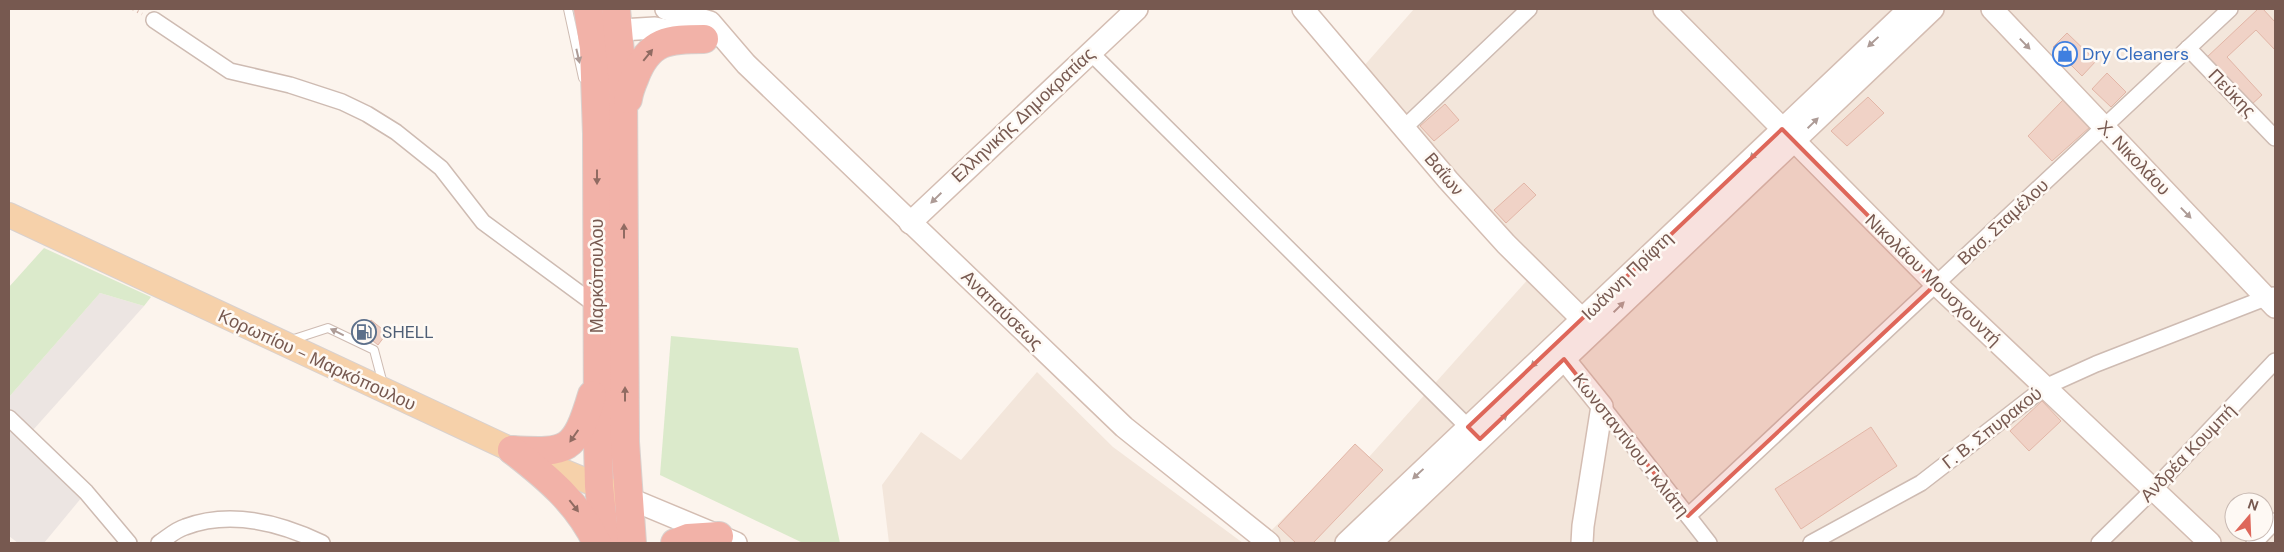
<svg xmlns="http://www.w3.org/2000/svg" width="2284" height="552" viewBox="0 0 2284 552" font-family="'DM Sans',sans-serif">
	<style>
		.residential { fill: #f3e6db; fill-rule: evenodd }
		.industrial { fill: #ece5e2 }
		.green { fill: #dbeacb }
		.building { fill: #f0d2c6; stroke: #e2b6a7 }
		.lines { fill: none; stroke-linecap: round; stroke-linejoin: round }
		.lane-casing { stroke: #cebbb2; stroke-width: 10 }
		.street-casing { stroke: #cebbb2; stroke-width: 18 }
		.secondary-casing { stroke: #d4bdb2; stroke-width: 24 }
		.primary-casing { stroke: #d9d1ce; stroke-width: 26 }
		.highway-casing { stroke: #d9d1ce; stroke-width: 30 }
		.path { stroke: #d6b4a8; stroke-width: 3; stroke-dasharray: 1 4; stroke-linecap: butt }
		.lane { stroke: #fff; stroke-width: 8 }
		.street { stroke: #fff; stroke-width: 15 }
		.secondary { stroke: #fff; stroke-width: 21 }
		.primary { stroke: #f6d1aa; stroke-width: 24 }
		.highway { stroke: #f2b2a8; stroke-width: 28 }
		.oneway { fill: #ad9b96 }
		.oneway2 { fill: #906b62 }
		.marked { fill: #de675a; fill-opacity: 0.2; stroke: #de675a; stroke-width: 4; stroke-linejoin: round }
		.labels { text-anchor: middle; stroke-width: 5; stroke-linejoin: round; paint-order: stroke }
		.shop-label { font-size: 18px; fill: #366cbe; stroke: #fef9f4; text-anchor: start }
		.street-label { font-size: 18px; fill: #775950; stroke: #fef9f4 }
		.service-label { font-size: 18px; fill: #4e5e75; stroke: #fef9f4; text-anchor: start }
	</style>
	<rect width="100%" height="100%" fill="#fcf4ed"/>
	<!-- residential -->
	<g class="residential">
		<path d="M1414,9H2275V543H1259L1339,462L1369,457L1539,267L1488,215L1363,67ZM2234,502H2264V532H2234Z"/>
		<polygon points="1037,372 1113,447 1243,543 889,543 882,485 921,432 961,460"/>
	</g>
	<!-- industrial -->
	<g class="industrial">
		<polygon points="100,293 144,306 33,430 9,409 9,397"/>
		<polygon points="9,426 82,497 44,543 18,543 9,536"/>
	</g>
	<!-- green -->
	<g class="green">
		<polygon points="44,248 151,297 144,306 100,293 9,397 9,287"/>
		<polygon points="671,336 798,348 840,543 803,543 660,475"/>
	</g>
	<!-- building -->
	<g class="building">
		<polygon points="2258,9 2263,9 2275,22 2275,50 2256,30 2227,57 2262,95 2251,105 2206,58"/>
		<polygon points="2067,33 2096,61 2082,76 2053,47"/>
		<polygon points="2107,73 2126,92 2111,107 2092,89"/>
		<polygon points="1868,97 1884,113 1847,146 1831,131"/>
		<polygon points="2063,100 2090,127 2052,161 2028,136"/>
		<polygon points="1445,104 1459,120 1434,141 1420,126"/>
		<polygon points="1524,183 1536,195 1506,223 1494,210"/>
		<polygon points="371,320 387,333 378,345 362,332"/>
		<polygon points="2042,401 2061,421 2029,451 2010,431"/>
		<polygon points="1871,427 1897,466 1801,529 1775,489"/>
		<polygon points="1355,444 1383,470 1313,543 1296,543 1278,526"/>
	</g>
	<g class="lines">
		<defs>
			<g id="lane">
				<polyline points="568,9 583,78"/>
				<polyline points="291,340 328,328 374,350 383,384"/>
			</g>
			<g id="street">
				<polyline points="154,20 230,71 290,85 342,102 367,114 396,132 441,168 483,222 597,306"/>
				<polyline points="2188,48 2275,138"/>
				<polyline points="1090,52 1474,433"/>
				<polyline points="1405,127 1529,9"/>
				<polyline points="1602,406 1709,543"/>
				<polyline points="9,418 86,492 129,543"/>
				<polyline points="1688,516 2230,9"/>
				<path d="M159,543C167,538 175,530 185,527C230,510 280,523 322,543"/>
				<polyline points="1811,543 1921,483 2045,387 2096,364 2273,295"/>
				<polyline points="2099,543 2153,490 2275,361"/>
				<polyline points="2254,543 2275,521"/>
			</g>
			<g id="secondary">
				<polyline points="666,9 710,22 746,64 1124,427 1269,543"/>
				<polyline points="1303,9 1448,180 1506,244 1592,329"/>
				<polyline points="1664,9 1936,284 2210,543"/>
				<polyline points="1992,9 2275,307"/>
				<polyline points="604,31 655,28 690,35"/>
				<polyline points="910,223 1137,9"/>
				<polyline points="1556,349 1602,406 1583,526 1582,543"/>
				<polyline points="628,498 736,543"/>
				<polyline points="1346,543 1909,9"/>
				<polyline points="1371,543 1933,9"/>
			</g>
			<polyline id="primary" points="9,215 512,450 628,498"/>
			<g id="highway">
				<polyline points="588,9 594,48 597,134 598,444 599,486 605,543"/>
				<polyline points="616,9 623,85 625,442 632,543"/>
				<path d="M628,99C629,91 632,84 635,77C649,40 669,39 704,39"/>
				<path d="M512,450C568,453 575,452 592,395"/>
				<path d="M512,450C547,477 578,503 597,543"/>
				<polyline points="675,543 688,538 719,536"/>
			</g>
		</defs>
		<!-- lane casing -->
		<use href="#lane" class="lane-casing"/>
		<!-- street casing -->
		<use href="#street" class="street-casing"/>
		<!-- secondary casing -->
		<use href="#secondary" class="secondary-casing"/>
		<!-- primary casing -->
		<use href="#primary" class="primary-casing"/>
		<!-- highway casing -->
		<use href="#highway" class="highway-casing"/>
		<!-- path -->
		<polyline class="path" points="133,9 142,14"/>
		<!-- lane -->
		<use href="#lane" class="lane"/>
		<!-- street -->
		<use href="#street" class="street"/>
		<!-- secondary -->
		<use href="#secondary" class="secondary"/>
		<!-- primary -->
		<use href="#primary" class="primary"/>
		<!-- highway -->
		<use href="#highway" class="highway"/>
	</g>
	<!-- one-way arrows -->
	<defs><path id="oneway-solid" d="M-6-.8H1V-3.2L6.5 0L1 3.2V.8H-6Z" transform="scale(1.25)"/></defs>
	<g class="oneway">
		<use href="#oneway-solid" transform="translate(1873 42) rotate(137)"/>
		<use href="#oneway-solid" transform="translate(2025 44) rotate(46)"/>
		<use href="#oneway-solid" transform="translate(578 56) rotate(77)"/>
		<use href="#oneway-solid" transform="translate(1813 123) rotate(-44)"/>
		<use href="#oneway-solid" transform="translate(1755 154) rotate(136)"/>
		<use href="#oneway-solid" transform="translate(936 198) rotate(136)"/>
		<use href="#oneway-solid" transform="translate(2186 213) rotate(46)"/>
		<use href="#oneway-solid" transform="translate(1619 307) rotate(-44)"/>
		<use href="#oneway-solid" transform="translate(337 332) rotate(-154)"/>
		<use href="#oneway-solid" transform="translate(1536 362) rotate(136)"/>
		<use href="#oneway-solid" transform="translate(1502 419) rotate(-44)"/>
		<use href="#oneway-solid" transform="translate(1418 474) rotate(137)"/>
	</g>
	<g class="oneway2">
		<use href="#oneway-solid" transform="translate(648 55) rotate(-51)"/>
		<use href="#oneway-solid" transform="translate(597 177) rotate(90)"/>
		<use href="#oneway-solid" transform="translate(624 231) rotate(-90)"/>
		<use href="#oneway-solid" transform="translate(625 394) rotate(-90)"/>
		<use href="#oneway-solid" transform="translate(574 436) rotate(125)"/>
		<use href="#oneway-solid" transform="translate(574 506) rotate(52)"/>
	</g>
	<!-- marked area -->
	<path class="marked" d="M1782,129L1936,284L1688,516L1564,359L1480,439L1468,427Z"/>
	<!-- icons -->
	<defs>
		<symbol id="shop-ring" viewBox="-11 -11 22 22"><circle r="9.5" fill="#fef9f4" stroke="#3f7fe0" stroke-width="1.5"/><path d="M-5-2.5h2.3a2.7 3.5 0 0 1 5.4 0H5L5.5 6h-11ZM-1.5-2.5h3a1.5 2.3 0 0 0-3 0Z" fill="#3f7fe0"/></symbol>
		<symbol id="fuel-ring" viewBox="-11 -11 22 22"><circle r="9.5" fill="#fef9f4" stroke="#5c6f8a" stroke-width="1.5"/><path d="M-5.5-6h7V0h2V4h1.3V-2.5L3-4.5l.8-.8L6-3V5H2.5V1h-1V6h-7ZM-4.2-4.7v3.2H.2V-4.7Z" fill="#5c6f8a"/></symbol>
	</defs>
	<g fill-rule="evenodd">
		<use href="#shop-ring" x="2051" y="40" width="28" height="28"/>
		<use href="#fuel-ring" x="350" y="318" width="28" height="28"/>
	</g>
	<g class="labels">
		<!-- shop labels -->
		<g class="shop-label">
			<text x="2082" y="60">Dry Cleaners</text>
		</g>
		<!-- street labels -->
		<g class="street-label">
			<text transform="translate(2232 93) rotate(46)" y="6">Πεύκης</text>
			<text transform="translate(1023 115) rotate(-43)" y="6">Ελληνικής Δημοκρατίας</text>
			<text transform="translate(2134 158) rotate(46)" y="6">Χ. Νικολάου</text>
			<text transform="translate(1444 174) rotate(50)" y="6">Βαΐων</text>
			<text transform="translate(2003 222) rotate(-43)" y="6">Βασ. Σταμέλου</text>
			<text transform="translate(597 276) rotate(-90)" y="6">Μαρκόπουλου</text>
			<text transform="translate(1627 276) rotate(-44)" y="6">Ιωάννη Πρίφτη</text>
			<text transform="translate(1933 280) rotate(44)" y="6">Νικολάου Μουσχουντή</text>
			<text transform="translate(1002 310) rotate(44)" y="6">Αναπαύσεως</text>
			<text transform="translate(317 360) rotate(25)" y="6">Κορωπίου - Μαρκόπουλου</text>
			<text transform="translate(1992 428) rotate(-38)" y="6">Γ. Β. Σπυρακού</text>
			<text transform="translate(1631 445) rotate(52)" y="6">Κωνσταντίνου Γκλιάτη</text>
			<text transform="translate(2188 453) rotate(-46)" y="6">Ανδρέα Κουμπή</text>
		</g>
		<!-- service labels -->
		<g class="service-label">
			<text x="382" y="338">SHELL</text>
		</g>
	</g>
	<!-- border -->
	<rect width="2284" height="552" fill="none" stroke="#775950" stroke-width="20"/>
	<!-- north arrow -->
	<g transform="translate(2249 517) rotate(19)"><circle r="24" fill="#fef9f4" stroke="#c8b9b2"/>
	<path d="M0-4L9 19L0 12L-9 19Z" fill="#de675a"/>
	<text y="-8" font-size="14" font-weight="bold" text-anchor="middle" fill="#775950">N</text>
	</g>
</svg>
